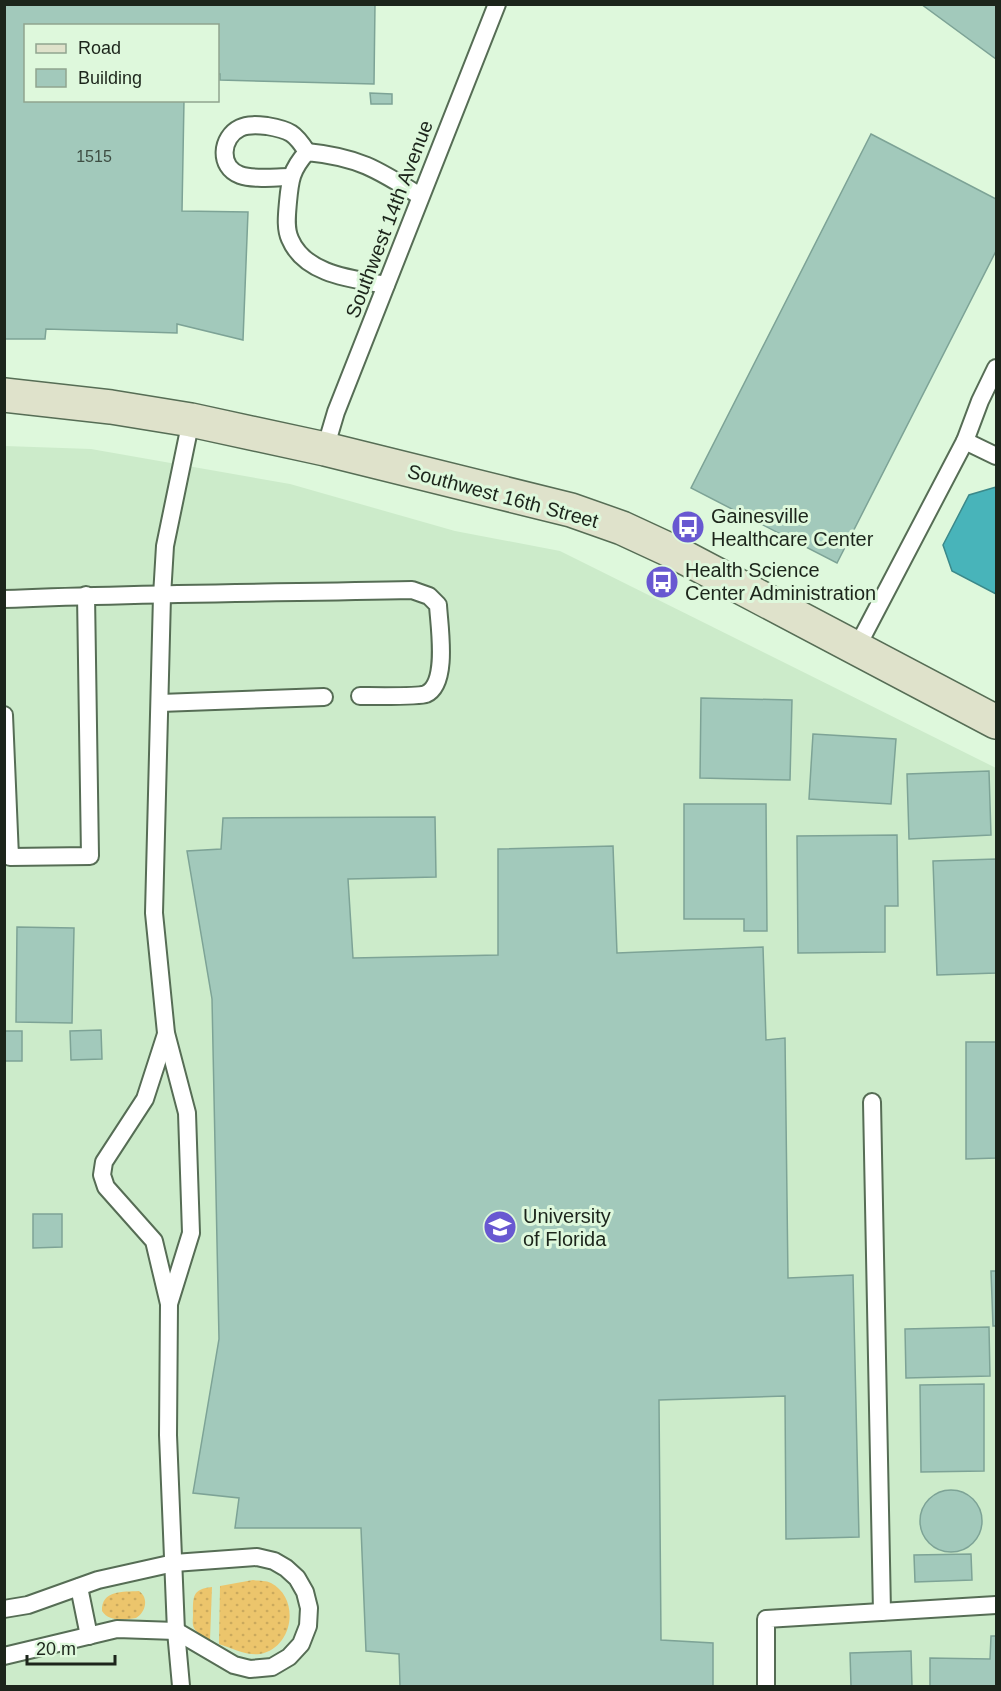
<svg xmlns="http://www.w3.org/2000/svg" width="1001" height="1691" viewBox="0 0 1001 1691" font-family="Helvetica,sans-serif">
	<style>
		.built { fill: #ccebca }
		.grass { fill: url(#grass-dots) }
		.water { fill: #48b4ba; stroke: #3b898a; stroke-width: 1.5 }
		.building { fill: #a2c9bb; stroke: #7da396; stroke-width: 1.5 }
		.lines { fill: none; stroke-linecap: round; stroke-linejoin: round }
		.lane-casing { stroke: #566d55; stroke-width: 20 }
		.secondary-casing { stroke: #566d55; stroke-width: 36 }
		.lane { stroke: #fff; stroke-width: 16 }
		.secondary { stroke: #dfe2cb; stroke-width: 33 }
		.labels { text-anchor: middle; stroke-width: 6; stroke-linejoin: round; paint-order: stroke }
		.number-label { font-size: 16px; fill: #3e4e43 }
		.street-label { font-size: 20px; fill: #1c251b; stroke: #def8dc }
		.poi-label { font-size: 20px; fill: #1c251b; stroke: #def8dc; text-anchor: start }
	</style>
	<defs>
		<pattern id="grass-dots" width="8" height="8" patternUnits="userSpaceOnUse" patternTransform="scale(1.5)"><rect width="8" height="8" fill="#ecc56c"/><path d="M2 2h.1M6 6h.1" fill="none" stroke="#caa95d" stroke-width="1.8" stroke-linecap="round"/></pattern>
	</defs>
	<rect width="100%" height="100%" fill="#def8dc"/>
	<!-- built -->
	<polygon class="built" points="5,446 91,449 290,484 455,531 560,551 996,768 996,1686 5,1686"/>
	<!-- grass -->
	<g class="grass">
		<path d="M253,1580C259,1581 266,1580 271,1583C301,1599 293,1648 260,1654C247,1656 231,1648 219,1644L220,1586Z"/>
		<path d="M212,1587L210,1640C205,1637 197,1634 194,1628C192,1624 193,1619 193,1614C193,1597 192,1589 212,1587Z"/>
		<path d="M139,1591C149,1598 146,1612 136,1618C125,1620 109,1622 102,1611C101,1590 123,1592 139,1591Z"/>
	</g>
	<!-- water -->
	<polygon class="water" points="996,487 996,594 952,571 943,545 969,495"/>
	<!-- building -->
	<g class="building">
		<polygon points="4,4 375,4 374,84 220,80 220,74 218,74 218,26 26,26 26,100 184,100 182,211 248,212 243,340 177,324 177,333 46,329 45,339 4,339"/>
		<polygon points="921,4 996,4 996,59"/>
		<polygon points="370,93 392,94 392,104 371,104"/>
		<polygon points="871,134 996,199 996,251 837,563 691,488"/>
		<polygon points="701,698 792,700 790,780 700,778"/>
		<polygon points="813,734 896,739 891,804 809,799"/>
		<polygon points="989,771 991,835 909,839 907,774"/>
		<polygon points="684,804 766,804 767,931 744,931 744,919 684,919"/>
		<polygon points="435,817 436,877 348,879 353,958 498,955 498,849 613,846 617,953 763,947 766,1040 785,1038 788,1278 853,1275 859,1537 786,1539 785,1396 659,1400 661,1640 713,1643 713,1686 400,1686 399,1654 366,1651 361,1528 235,1528 239,1498 193,1493 219,1339 212,999 187,851 221,849 223,818"/>
		<polygon points="897,835 898,906 885,906 885,952 798,953 797,836"/>
		<polygon points="996,859 996,973 937,975 933,861"/>
		<polygon points="17,927 74,928 72,1023 16,1022"/>
		<polygon points="101,1030 102,1059 71,1060 70,1031"/>
		<rect x="4" y="1031" width="18" height="30"/>
		<polygon points="966,1042 996,1042 996,1158 966,1159"/>
		<polygon points="33,1214 62,1214 62,1247 33,1248"/>
		<polygon points="991,1271 996,1271 996,1326 993,1326"/>
		<polygon points="989,1327 990,1376 906,1378 905,1329"/>
		<polygon points="984,1384 984,1471 921,1472 920,1385"/>
		<circle cx="951" cy="1521" r="31"/>
		<polygon points="971,1554 972,1580 915,1582 914,1555"/>
		<polygon points="991,1636 996,1636 996,1686 930,1686 930,1658 990,1659"/>
		<polygon points="911,1651 912,1686 851,1686 850,1653"/>
	</g>
	<g class="lines">
		<defs>
			<g id="lane">
				<path d="M290,177C275,177 254,180 240,175C218,167 221,137 240,128C248,124 258,125 267,126C290,130 295,133 307,152"/>
				<path d="M386,285C353,279 305,275 290,239C285,228 287,214 288,202C290,180 291,170 307,152C358,157 377,169 420,196"/>
				<polyline points="965,441 980,401 996,368"/>
				<polyline points="325,449 336,412 497,4"/>
				<path d="M4,599C140,593 276,593 412,590L429,596L438,605C439,625 449,684 426,694C418,697 372,696 360,696"/>
				<polyline points="856,649 965,441 996,456"/>
				<polyline points="160,703 324,697"/>
				<polyline points="4,715 10,857 90,856 86,595"/>
				<polyline points="166,1034 145,1099 104,1162 102,1175 106,1187 154,1241 169,1304 168,1435 176,1631 181,1686"/>
				<polyline points="872,1102 882,1612"/>
				<polyline points="169,1304 191,1233 187,1113 166,1033 154,913 162,596 165,546 191,420"/>
				<polyline points="79,1587 89,1636"/>
				<polyline points="4,1609 28,1605 98,1580 174,1563 257,1557 274,1561 286,1568 297,1578 305,1592 309,1608 308,1626 301,1644 289,1657 272,1667 250,1669 234,1665 176,1631 117,1629 4,1656"/>
				<polyline points="766,1686 766,1619 996,1605"/>
			</g>
			<polyline id="secondary" points="4,395 111,407 191,420 325,449 571,510 622,528 676,553 996,722"/>
		</defs>
		<!-- lane casing -->
		<use href="#lane" class="lane-casing"/>
		<!-- secondary casing -->
		<use href="#secondary" class="secondary-casing"/>
		<!-- lane -->
		<use href="#lane" class="lane"/>
		<!-- secondary -->
		<use href="#secondary" class="secondary"/>
	</g>
	<!-- icons -->
	<defs>
		<symbol id="bus-disc" viewBox="-11 -11 22 22"><circle r="9.5" fill="#6858d1" stroke="#def8dc"/><path d="M-5-6H5V4H4V6H2V4H-2V6H-4V4H-5ZM-3.5-4V0h7V-4ZM-3.5 1.2v1.5H-2V1.2ZM2 1.2v1.5H3.5V1.2Z" fill="#fff"/></symbol>
		<symbol id="university-disc" viewBox="-11 -11 22 22"><circle r="9.5" fill="#6858d1" stroke="#def8dc"/><path d="M0-5L7-2L0 1L-7-2ZM-4 1L0 2.5L4 1V4Q0 6-4 4Z" fill="#fff"/></symbol>
	</defs>
	<g fill-rule="evenodd">
		<use href="#bus-disc" x="669" y="508" width="38" height="38"/>
		<use href="#bus-disc" x="643" y="563" width="38" height="38"/>
		<use href="#university-disc" x="481" y="1208" width="38" height="38"/>
	</g>
	<g class="labels">
		<!-- number labels -->
		<g class="number-label">
			<text x="94" y="162">1515</text>
		</g>
		<!-- street labels -->
		<g class="street-label">
			<text transform="translate(389 219) rotate(-69)" y="7">Southwest 14th Avenue</text>
			<text transform="translate(503 496) rotate(15)" y="7">Southwest 16th Street</text>
		</g>
		<!-- poi labels -->
		<g class="poi-label">
			<text x="711" y="523">Gainesville<tspan x="711" dy="23">Healthcare Center</tspan></text>
			<text x="685" y="577">Health Science<tspan x="685" dy="23">Center Administration</tspan></text>
			<text x="523" y="1223">University<tspan x="523" dy="23">of Florida</tspan></text>
		</g>
	</g>
	<!-- border -->
	<rect width="1001" height="1691" fill="none" stroke="#1c251b" stroke-width="12"/>
	<!-- legend -->
	<rect x="24" y="24" width="195" height="78" fill="#def8dc" stroke="#90a48f" stroke-width="1.5"/>
	<rect x="36" y="44" width="30" height="9" fill="#dfe2cb" stroke="#90a48f" stroke-width="1.5"/>
	<text x="78" y="54" font-size="18" fill="#1c251b">Road</text>
	<rect x="36" y="69" width="30" height="18" fill="#a2c9bb" stroke="#90a48f" stroke-width="1.5"/>
	<text x="78" y="84" font-size="18" fill="#1c251b">Building</text>
	<!-- scale -->
	<path d="M27 1655v9h88v-9" fill="none" stroke="#1c251b" stroke-width="3"/>
	<text x="36" y="1655" font-size="18" fill="#1c251b" stroke="#def8dc" stroke-width="4.5" paint-order="stroke">20 m</text>
</svg>
